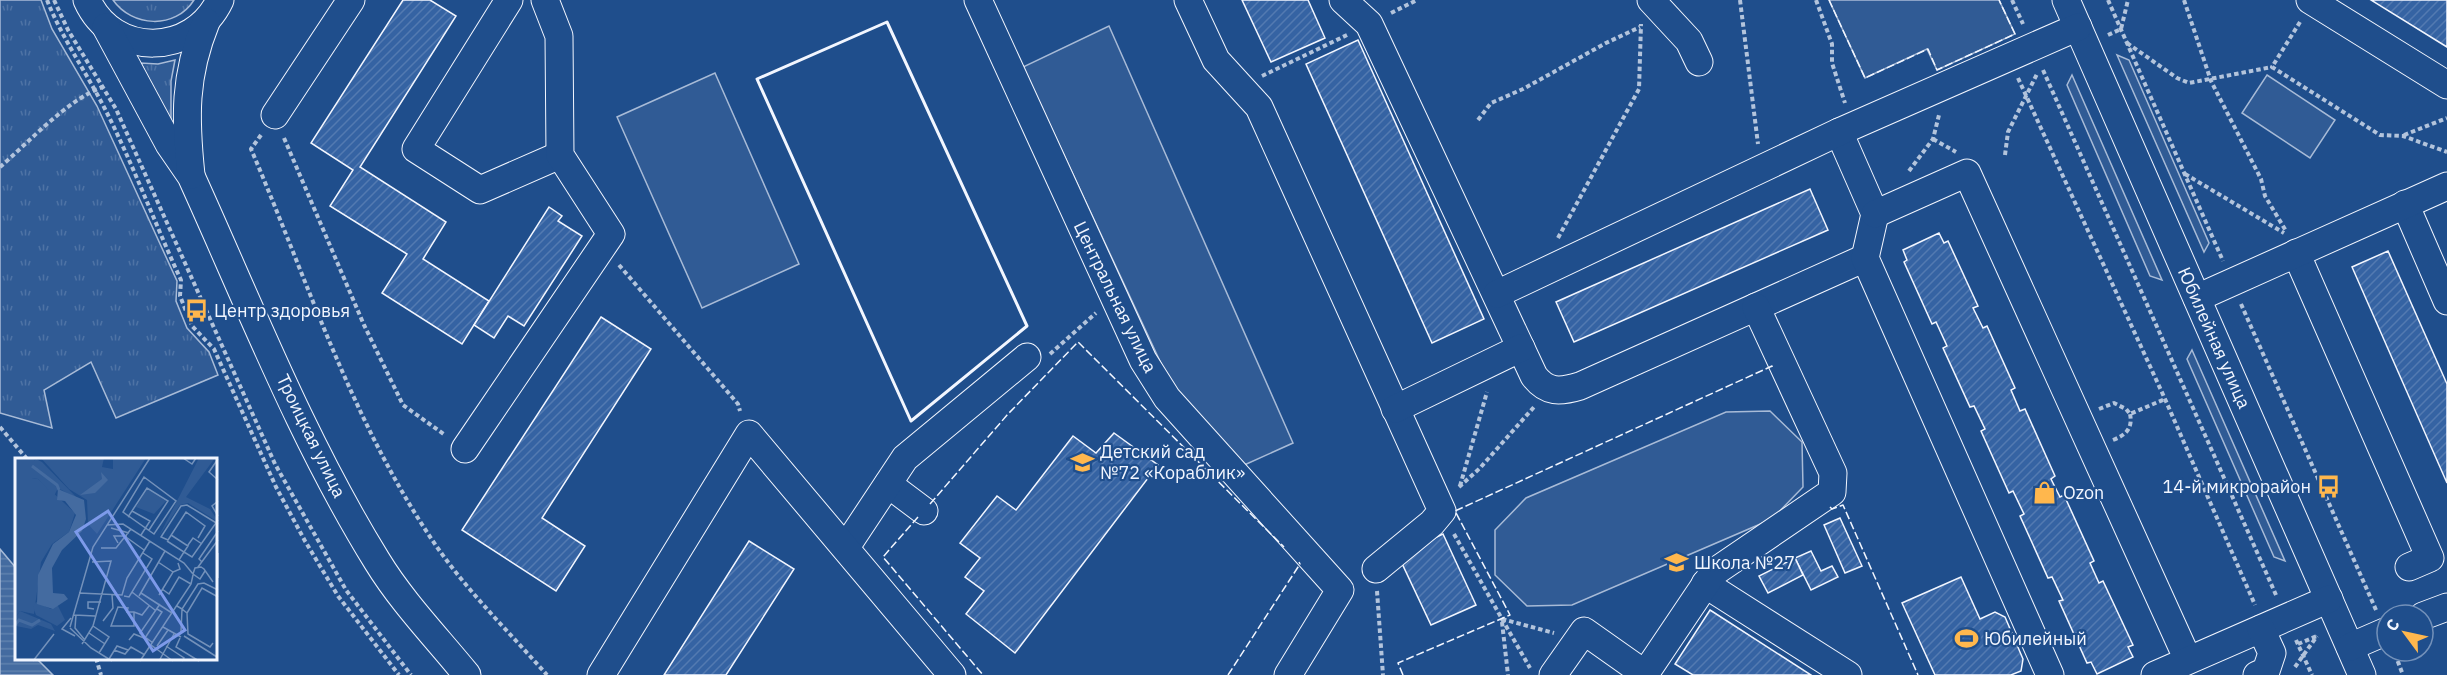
<svg xmlns="http://www.w3.org/2000/svg" width="2447" height="675" viewBox="0 0 2447 675" font-family="'IBM Plex Sans',sans-serif">
	<style>
		.grass { fill: url(#grass-tufts); stroke: #a8bbd7; stroke-width: 1.5 }
		.pitch { fill: #305b95; stroke: #a8bbd7; stroke-width: 1.5 }
		.water { fill: url(#water-rules); stroke: #a8bbd7; stroke-width: 1.5 }
		.building { fill: url(#building-hatch); stroke: #f2f6ff; stroke-width: 1.5 }
		.lines { fill: none; stroke-linecap: round; stroke-linejoin: round }
		.minor-casing { stroke: #f2f6ff; stroke-width: 29 }
		.path { stroke: #b3c4dc; stroke-width: 4; stroke-dasharray: 4.5 3; stroke-linecap: butt }
		.minor { stroke: #1f4e8c; stroke-width: 27 }
		.fence { stroke: #f2f6ff; stroke-width: 1.5; stroke-dasharray: 8 3; stroke-linecap: butt }
		.wall { stroke: #f2f6ff; stroke-width: 3 }
		.labels { text-anchor: middle; stroke-width: 4.5; stroke-linejoin: round; paint-order: stroke }
		.street-label { font-size: 18px; fill: #f2f6ff; stroke: #1f4e8c }
		.poi-label { font-size: 18px; fill: #f2f6ff; stroke: #1f4e8c; text-anchor: start }
		.inset-river { fill: none; stroke: #446ba0; stroke-width: 3 }
		.inset-road { fill: none; stroke: #7391ba; stroke-width: 1.5 }
		.view { fill: #7d9aea; fill-opacity: 0.15; stroke: #7d9aea; stroke-width: 3 }
		.inset-edge { fill: none; stroke: #f2f6ff; stroke-width: 3 }
	</style>
	<defs>
		<pattern id="grass-tufts" width="24" height="20" patternUnits="userSpaceOnUse" patternTransform="scale(1.5)"><rect width="24" height="20" fill="#305b95"/><path d="M3 7l-1-3M5 7V3M7 7l1-3M15 17l-1-3M17 17v-4M19 17l1-3" fill="none" stroke="#4e73a5"/></pattern>
		<pattern id="water-rules" width="6" height="5" patternUnits="userSpaceOnUse" patternTransform="scale(1.5)"><rect width="6" height="5" fill="#446ba0"/><path d="M0 2.5h6" fill="none" stroke="#5f81ae"/></pattern>
		<pattern id="building-hatch" width="6" height="6" patternUnits="userSpaceOnUse" patternTransform="scale(1.5)"><rect width="6" height="6" fill="#3563a3"/><path d="M-1 1l2-2M0 6l6-6M5 7l2-2" fill="none" stroke="#537ab1"/></pattern>
	</defs>
	<rect width="100%" height="100%" fill="#1f4e8c"/>
	<!-- grass -->
	<g class="grass">
		<polygon points="0,0 41,0 52,29 97,106 177,281 176,301 187,328 209,352 218,375 116,418 91,362 44,390 52,428 0,413"/>
		<path d="M113,0H194C175,30 132,27 113,0Z"/>
		<polygon points="175,60 171,81 171,121 168,122 141,63 158,64"/>
	</g>
	<!-- pitch -->
	<g class="pitch">
		<polygon points="1829,0 1999,0 2015,34 1937,70 1927,49 1865,78"/>
		<polygon points="1109,26 1293,443 1242,466 1172,387 1023,67"/>
		<polygon points="2117,55 2129,60 2209,243 2204,252"/>
		<polygon points="715,73 799,264 702,308 617,117"/>
		<polygon points="2072,75 2162,280 2150,276 2067,85"/>
		<polygon points="2267,75 2335,120 2310,158 2242,113"/>
		<polygon points="2192,350 2285,561 2274,557 2187,359"/>
		<polygon points="1770,411 1802,442 1803,487 1772,519 1572,605 1527,606 1495,575 1495,530 1526,498 1726,412"/>
	</g>
	<!-- water -->
	<polygon class="water" points="0,549 16,568 16,658 37,659 53,675 0,675"/>
	<!-- building -->
	<g class="building">
		<polygon points="403,0 430,0 456,16 360,167 446,222 423,259 489,301 462,344 382,293 407,254 330,206 353,170 311,143"/>
		<polygon points="1242,0 1308,0 1325,38 1271,62"/>
		<polygon points="2371,0 2447,0 2447,47"/>
		<polygon points="1358,40 1484,319 1432,343 1306,64"/>
		<polygon points="1810,189 1828,230 1574,342 1556,302"/>
		<polygon points="549,207 562,216 558,221 582,236 524,326 508,316 494,338 474,325"/>
		<polygon points="1939,233 1944,243 1948,241 1978,306 1973,308 1983,328 1987,326 2015,388 2011,390 2020,411 2025,409 2055,476 2051,479 2060,497 2064,495 2094,561 2090,563 2099,583 2103,581 2133,645 2128,647 2133,657 2097,674 2091,662 2087,663 2059,601 2063,600 2052,577 2048,578 2020,516 2024,514 2013,491 2009,493 1981,431 1985,429 1974,406 1970,407 1943,348 1947,346 1936,322 1932,324 1904,262 1907,260 1903,250"/>
		<polygon points="2388,251 2447,384 2447,483 2352,267"/>
		<polygon points="601,317 651,349 542,518 585,546 556,591 462,530"/>
		<polygon points="1114,433 1158,465 1015,653 966,614 984,591 965,577 980,558 960,543 997,496 1016,510 1073,436 1096,453"/>
		<polygon points="1840,518 1862,566 1845,573 1824,525"/>
		<polygon points="1443,534 1476,605 1431,625 1398,555"/>
		<polygon points="749,541 794,569 726,675 664,675"/>
		<polygon points="1811,551 1821,571 1832,566 1838,577 1811,590 1795,558"/>
		<polygon points="1795,558 1803,575 1768,593 1759,576"/>
		<polygon points="1961,577 1980,619 1995,612 2005,617 2023,659 2021,671 2011,675 1935,675 1902,603"/>
		<polygon points="1710,610 1811,675 1693,675 1675,664"/>
	</g>
	<g class="lines">
		<defs>
			<g id="minor">
				<path d="M87,0C113,58 193,57 220,0"/>
				<polyline points="509,0 416,149 480,190 560,155"/>
				<polyline points="978,0 1143,360 1167,398 1340,590 1288,675"/>
				<polyline points="1188,0 1216,60 1259,107 1442,511 1432,523 1376,569"/>
				<path d="M1343,0L1369,24L1534,376C1547,393 1560,392 1580,386L1865,258"/>
				<polyline points="1651,0 1689,41 1699,62"/>
				<polyline points="2066,0 2362,675"/>
				<polyline points="2310,0 2447,85"/>
				<path d="M106,27L169,144L191,176C250,306 302,440 377,561C402,602 437,638 467,675"/>
				<polyline points="275,115 351,0"/>
				<polyline points="1839,132 1875,214 1865,258 2050,675"/>
				<path d="M191,175C185,118 184,76 206,22"/>
				<polyline points="2405,204 2447,301"/>
				<polyline points="1875,214 1967,173 2188,660"/>
				<polyline points="2296,253 2430,558 2409,567"/>
				<polyline points="1497,294 1839,132 2078,27"/>
				<polyline points="2197,298 2447,186"/>
				<polyline points="1395,409 1521,348"/>
				<polyline points="465,449 611,234 560,155 559,36 545,0"/>
				<polyline points="888,484 924,511"/>
				<polyline points="846,547 905,458 1027,357"/>
				<polyline points="1705,584 1848,675"/>
				<polyline points="2423,616 2447,607"/>
				<polyline points="2350,647 2387,631"/>
				<polyline points="601,675 749,434 952,675"/>
				<polyline points="1553,675 1584,631 1645,674 1713,573 1832,492 1833,473 1756,307"/>
				<polyline points="2155,675 2329,599"/>
				<polyline points="2257,675 2266,671 2272,653 2261,629"/>
			</g>
		</defs>
		<!-- minor casing -->
		<use href="#minor" class="minor-casing"/>
		<!-- path -->
		<g class="path">
			<path d="M47,0C62,38 86,72 105,109C133,164 155,224 181,280L180,296L192,326L214,349L276,487L305,541L338,596L399,675"/>
			<polyline points="54,0 68,30 116,109 275,464 346,590 411,675"/>
			<polyline points="1740,0 1758,144"/>
			<polyline points="1816,0 1832,44 1832,63 1845,103"/>
			<polyline points="2012,0 2023,24"/>
			<polyline points="2108,0 2223,261"/>
			<polyline points="2184,0 2211,81 2261,179 2265,196 2286,231"/>
			<polyline points="1391,13 1417,0"/>
			<polyline points="2300,22 2272,67 2380,135 2403,136 2447,152"/>
			<polyline points="2108,35 2121,29 2128,0"/>
			<polyline points="2127,43 2177,78 2189,83 2272,67"/>
			<polyline points="2043,70 2276,595"/>
			<polyline points="1262,76 1347,35"/>
			<polyline points="2018,78 2165,399 2255,605"/>
			<polyline points="1478,120 1491,103 1523,89 1606,43 1640,27"/>
			<path d="M261,135L251,149C308,282 354,427 437,547C469,593 510,633 547,675"/>
			<polyline points="2404,135 2447,118"/>
			<polyline points="284,138 364,325 403,405 445,435"/>
			<polyline points="1933,139 1956,152"/>
			<polyline points="2005,155 2008,132 2037,74"/>
			<path d="M0,167C29,142 68,99 103,87"/>
			<polyline points="1909,171 1933,139 1939,115"/>
			<polyline points="2185,174 2284,233"/>
			<polyline points="1558,238 1639,89 1641,24"/>
			<polyline points="619,265 738,404 740,411"/>
			<polyline points="2241,304 2376,610"/>
			<polyline points="1050,354 1096,313"/>
			<polyline points="2099,409 2114,403 2126,409 2130,414 2165,399"/>
			<polyline points="0,427 27,459"/>
			<path d="M2113,440C2126,435 2133,428 2130,414"/>
			<polyline points="1460,486 1487,392"/>
			<polyline points="1459,487 1480,468 1534,407"/>
			<polyline points="1454,534 1502,619 1554,633"/>
			<polyline points="1377,591 1383,675"/>
			<polyline points="1502,619 1530,668"/>
			<polyline points="1502,622 1508,675"/>
			<polyline points="2296,640 2312,675"/>
			<polyline points="2298,644 2317,636"/>
			<polyline points="2395,654 2403,675"/>
			<polyline points="96,658 101,675"/>
			<polyline points="2295,667 2317,636"/>
		</g>
		<!-- minor -->
		<use href="#minor" class="minor"/>
		<!-- fence -->
		<g class="fence">
			<polyline points="1829,0 1865,78 1928,49 1937,70 2015,34 1999,0"/>
			<polyline points="930,504 1008,414 1078,342 1284,547"/>
			<polyline points="1830,507 1832,509 1843,505 1918,675"/>
			<polyline points="918,517 883,557 983,675"/>
			<polyline points="1228,675 1300,564 1299,562"/>
			<polyline points="1403,675 1398,663 1510,615 1455,511 1772,366 1773,368"/>
		</g>
		<!-- wall -->
		<polygon class="wall" points="887,22 1027,326 911,421 757,79"/>
	</g>
	<!-- icons -->
	<defs>
		<symbol id="bus-bare" viewBox="-9 -9 18 18"><path d="M-5-6H5V4H4V6H2V4H-2V6H-4V4H-5ZM-3.5-4V0h7V-4ZM-3.5 1.2v1.5H-2V1.2ZM2 1.2v1.5H3.5V1.2Z" fill="#ffb74d" stroke="#1f4e8c" stroke-width="2.5" paint-order="stroke"/></symbol>
		<symbol id="school-bare" viewBox="-9 -9 18 18"><path d="M0-5L7-2L0 1L-7-2ZM-4 1L0 2.5L4 1V4Q0 6-4 4Z" fill="#ffb74d" stroke="#1f4e8c" stroke-width="2.5" paint-order="stroke"/></symbol>
		<symbol id="shop-bare" viewBox="-9 -9 18 18"><path d="M-5-2.5h2.3a2.7 3.5 0 0 1 5.4 0H5L5.5 6h-11ZM-1.5-2.5h3a1.5 2.3 0 0 0-3 0Z" fill="#ffb74d" stroke="#1f4e8c" stroke-width="2.5" paint-order="stroke"/></symbol>
		<symbol id="stadium-bare" viewBox="-9 -9 18 18"><path d="M0-5a6.5 5 0 1 0 0 10a6.5 5 0 1 0 0-10ZM-3.5-1.8h7v3.6h-7Z" fill="#ffb74d" stroke="#1f4e8c" stroke-width="2.5" paint-order="stroke"/></symbol>
	</defs>
	<g fill-rule="evenodd">
		<use href="#bus-bare" x="180" y="294" width="33" height="33"/>
		<use href="#school-bare" x="1066" y="446" width="33" height="33"/>
		<use href="#bus-bare" x="2312" y="470" width="33" height="33"/>
		<use href="#shop-bare" x="2028" y="476" width="33" height="33"/>
		<use href="#school-bare" x="1660" y="546" width="33" height="33"/>
		<use href="#stadium-bare" x="1950" y="622" width="33" height="33"/>
	</g>
	<g class="labels">
		<!-- street labels -->
		<g class="street-label">
			<text transform="translate(1115 297) rotate(64)" y="6">Центральная улица</text>
			<text transform="translate(2214 338) rotate(66)" y="6">Юбилейная улица</text>
			<text transform="translate(311 436) rotate(64)" y="6">Троицкая улица</text>
		</g>
		<!-- poi labels -->
		<g class="poi-label">
			<text x="214" y="317">Центр здоровья</text>
			<text x="1100" y="458">Детский сад<tspan x="1100" dy="21">№72 «Кораблик»</tspan></text>
			<text x="2311" y="493" text-anchor="end">14-й микрорайон</text>
			<text x="2063" y="499">Ozon</text>
			<text x="1694" y="569">Школа №27</text>
			<text x="1984" y="645">Юбилейный</text>
		</g>
	</g>
	<!-- overview -->
	<g transform="translate(15 458)">
		<rect width="202" height="202" fill="#1f4e8c"/>
		<path d="M0,0H20L17,20L23,21L60,55L54,74L37,86L26,104L19,156L5,153L0,160ZM26,0H89L87,9L98,11V0H131L82,76L73,66L72,42L54,31Z" fill="#305b95"/>
		<path d="M21,1L27,4L63,41L43,30L39,38L23,21L17,20V5ZM21,144L36,151L42,146L50,162L42,168L21,157L18,149ZM5,153L36,166L40,173L23,167L16,171L1,168L3,163L0,160Z" fill="#305b95"/>
		<path d="M184,0H200L171,39L195,51L201,60L200,62L173,45L165,47L144,78ZM132,31L151,43L139,56L121,49Z" fill="#305b95"/>
		<path d="M86,14L93,22L80,35L65,37L87,21ZM43,31L69,42L71,61L67,73L47,92L37,110L38,135L49,136L53,141L38,151L22,146L23,117L38,86L54,74L61,57L50,43L42,42Z" fill="#446ba0"/>
		<path class="inset-river" d="M17,8L42,27L44,32M0,167L4,162L17,167L25,162"/>
		<path class="inset-road" d="M168,0L177,6L181,0M203,1L194,14L203,22M129,19L161,43L139,76L108,54ZM203,43L197,48L203,58M117,53L135,63L126,77M113,59L132,30L153,43L134,72M92,67L108,66L169,105L178,116M96,70L114,75M156,77L173,88L169,94L177,99L203,62M111,79L129,92M183,80L190,68L171,54L153,82L146,79L166,48L172,47L203,66M152,83L169,94L164,102M103,85L99,78H112M173,87L178,80L187,86M86,90H101L116,71M203,95V120M143,104L158,114M187,104L184,101L203,73M183,109L203,82M190,113L185,121L178,116L180,110L186,109L189,111L198,124M147,131L154,136L164,119L176,126M117,134L140,152M64,135L107,137L112,120L135,83M126,135L157,155M144,137L158,114L165,111L163,105M109,138L114,139L137,101L128,95M124,138L150,93M162,148L167,151L166,174M79,151L73,150V144H86M119,154V168H96L103,149L113,150L112,154H119L127,157L134,148M172,155L167,151L183,126L189,125L203,132M59,157L80,158M61,157L60,170L69,181M56,160L47,171L60,178M88,163L98,150L97,137M78,168L94,179L84,195M55,169L78,89L135,0M148,169L166,179M55,170L76,190L97,203M74,175L90,186M169,178L202,199M130,180L147,154L142,151M165,180L161,189L184,203M114,182L119,176L134,182M138,185L125,175L145,146M198,185L195,189L173,176L172,155L187,130L203,139M67,186L78,168L96,103L77,104M136,187L158,203M142,188L153,172M151,188L169,200L167,203M99,192L110,196L116,189L130,197M94,201L102,188L113,192M18,203L39,176M125,203L176,126L178,117M144,203L159,176"/>
		<path class="view" d="M93,53L170,172L138,193L61,74Z"/>
		<rect width="202" height="202" class="inset-edge"/>
	</g>
	<!-- north arrow -->
	<g transform="translate(2405 633) rotate(303)"><circle r="28" fill="#1f4e8c" stroke="#7391ba" stroke-width="1.5"/>
	<path d="M0-4.5L10 22L0 15L-10 22Z" fill="#ffb74d"/>
	<text y="-9" font-size="16" font-weight="bold" text-anchor="middle" fill="#f2f6ff">С</text>
	</g>
</svg>
